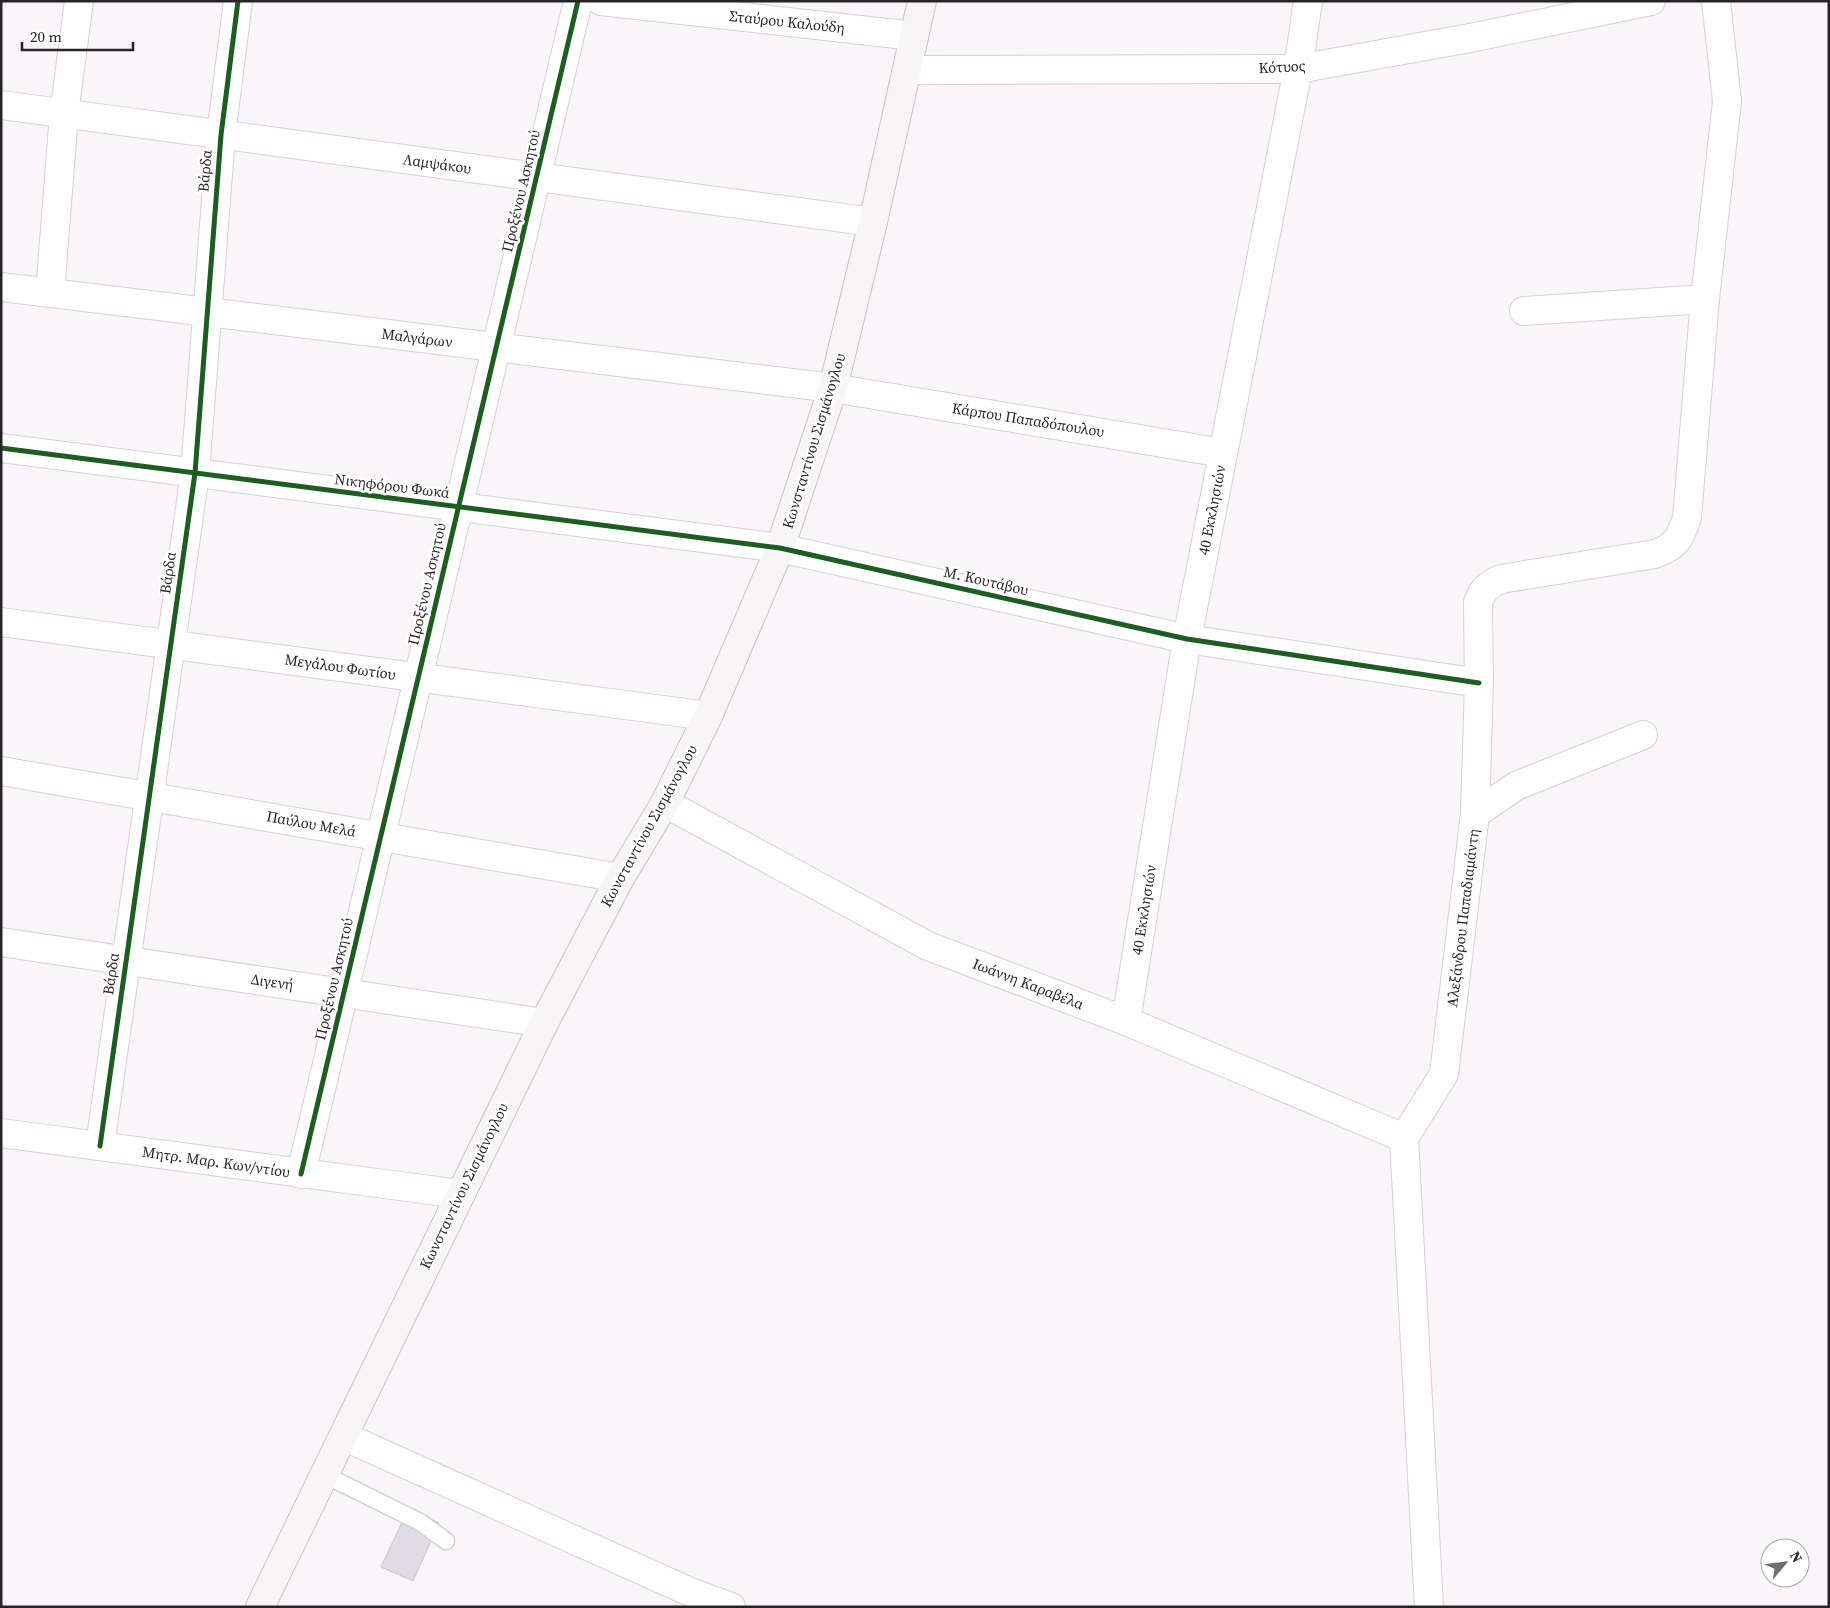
<svg xmlns="http://www.w3.org/2000/svg" width="1830" height="1608" viewBox="0 0 1830 1608" font-family="'Source Serif 4',serif">
	<style>
		.building { fill: #e0dce4; stroke: #c9c6c9 }
		.lines { fill: none; stroke-linecap: round; stroke-linejoin: round }
		.service-casing { stroke: #d4d1d5; stroke-width: 19 }
		.minor-casing { stroke: #d4d1d5; stroke-width: 30 }
		.tertiary-casing { stroke: #d4d1d5; stroke-width: 30 }
		.primary-casing { stroke: #c9c1c7; stroke-width: 30 }
		.service { stroke: #fefefe; stroke-width: 16 }
		.minor { stroke: #fefefe; stroke-width: 28 }
		.tertiary { stroke: #fefefe; stroke-width: 28 }
		.primary { stroke: #f8f5f7; stroke-width: 28 }
		.cycleway-casing { stroke: #fff; stroke-width: 8 }
		.cycleway { stroke: #1b5e20; stroke-width: 5 }
		.labels { text-anchor: middle; stroke-width: 5; stroke-linejoin: round; paint-order: stroke }
		.street-label { font-size: 15px; fill: #262426; stroke: #fff }
	</style>
	<rect width="100%" height="100%" fill="#f9f5f9"/>
	<!-- building -->
	<polygon class="building" points="408,1509 439,1523 413,1581 381,1567"/>
	<g class="lines">
		<defs>
			<polyline id="service" points="325,1475 420,1522 446,1541"/>
			<g id="minor">
				<polyline points="601,1 914,36"/>
				<polyline points="1,105 873,222"/>
				<polyline points="1,287 833,388 1223,453"/>
				<polyline points="50,293 64,114 79,1"/>
				<polyline points="1524,311 1705,299"/>
				<polyline points="1,448 780,548 1187,639 1479,683"/>
				<polyline points="1,622 708,716"/>
				<polyline points="1,771 620,878"/>
				<polyline points="665,803 928,946 1126,1021 1404,1138"/>
				<path d="M1475,814L1479,683L1478,602C1483,589 1489,584 1501,579L1655,554C1676,546 1680,539 1687,518L1705,299L1727,101L1716,1"/>
				<polyline points="1,942 544,1023"/>
				<polyline points="1126,1021 1187,639 1298,69 1308,1"/>
				<polyline points="1404,1138 1444,1074 1475,814 1516,786 1643,735"/>
				<polyline points="1404,1138 1429,1607"/>
				<polyline points="100,1146 195,473 221,135 238,1"/>
				<polyline points="301,1174 578,1"/>
				<polyline points="343,1436 688,1591 731,1607"/>
			</g>
			<g id="tertiary">
				<polyline points="907,70 1298,69 1470,38 1651,1"/>
				<polyline points="1,1133 460,1194"/>
			</g>
			<polyline id="primary" points="260,1607 544,1023 620,878 665,803 708,716 780,548 833,388 873,222 922,1"/>
		</defs>
		<!-- service casing -->
		<use href="#service" class="service-casing"/>
		<!-- minor casing -->
		<use href="#minor" class="minor-casing"/>
		<!-- tertiary casing -->
		<use href="#tertiary" class="tertiary-casing"/>
		<!-- primary casing -->
		<use href="#primary" class="primary-casing"/>
		<!-- service -->
		<use href="#service" class="service"/>
		<!-- minor -->
		<use href="#minor" class="minor"/>
		<!-- tertiary -->
		<use href="#tertiary" class="tertiary"/>
		<!-- primary -->
		<use href="#primary" class="primary"/>
		<defs>
			<g id="cycleway">
				<polyline points="1,448 780,548 1187,639 1479,683"/>
				<polyline points="100,1146 195,473 221,135 238,1"/>
				<polyline points="301,1174 578,1"/>
			</g>
		</defs>
		<!-- cycleway casing -->
		<use href="#cycleway" class="cycleway-casing"/>
		<!-- cycleway -->
		<use href="#cycleway" class="cycleway"/>
	</g>
	<g class="labels">
		<!-- street labels -->
		<g class="street-label">
			<text transform="translate(787 22) rotate(6)" y="5">Σταύρου Καλούδη</text>
			<text transform="translate(1282 67) rotate(-3)" y="5">Κότυος</text>
			<text transform="translate(437 164) rotate(8)" y="5">Λαμψάκου</text>
			<text transform="translate(205 171) rotate(-85)" y="5">Βάρδα</text>
			<text transform="translate(521 191) rotate(-77)" y="5">Προξένου Ασκητού</text>
			<text transform="translate(417 338) rotate(7)" y="5">Μαλγάρων</text>
			<text transform="translate(1028 420) rotate(9)" y="5">Κάρπου Παπαδόπουλου</text>
			<text transform="translate(814 441) rotate(-73)" y="5">Κωνσταντίνου Σισμάνογλου</text>
			<text transform="translate(392 486) rotate(7)" y="5">Νικηφόρου Φωκά</text>
			<text transform="translate(1212 510) rotate(-79)" y="5">40 Εκκλησιών</text>
			<text transform="translate(168 573) rotate(-82)" y="5">Βάρδα</text>
			<text transform="translate(986 581) rotate(13)" y="5">Μ. Κουτάβου</text>
			<text transform="translate(427 584) rotate(-77)" y="5">Προξένου Ασκητού</text>
			<text transform="translate(340 667) rotate(8)" y="5">Μεγάλου Φωτίου</text>
			<text transform="translate(311 824) rotate(10)" y="5">Παύλου Μελά</text>
			<text transform="translate(649 826) rotate(-61)" y="5">Κωνσταντίνου Σισμάνογλου</text>
			<text transform="translate(1144 910) rotate(-81)" y="5">40 Εκκλησιών</text>
			<text transform="translate(1463 918) rotate(-83)" y="5">Αλεξάνδρου Παπαδιαμάντη</text>
			<text transform="translate(111 974) rotate(-82)" y="5">Βάρδα</text>
			<text transform="translate(334 979) rotate(-77)" y="5">Προξένου Ασκητού</text>
			<text transform="translate(272 982) rotate(8)" y="5">Διγενή</text>
			<text transform="translate(1028 984) rotate(21)" y="5">Ιωάννη Καραβέλα</text>
			<text transform="translate(216 1162) rotate(8)" y="5">Μητρ. Μαρ. Κων/ντίου</text>
			<text transform="translate(464 1186) rotate(-64)" y="5">Κωνσταντίνου Σισμάνογλου</text>
		</g>
	</g>
	<!-- border -->
	<rect width="1830" height="1608" fill="none" stroke="#262426" stroke-width="5"/>
	<!-- north arrow -->
	<g transform="translate(1785 1563) rotate(61)"><circle r="24" fill="#ffffff" stroke="#a8a7a8"/>
	<path d="M0-4L9 19L0 12L-9 19Z" fill="#706d70"/>
	<text y="-8" font-size="14" font-weight="bold" text-anchor="middle" fill="#262426">N</text>
	</g>
	<!-- scale -->
	<path d="M22 42v8h111v-8" fill="none" stroke="#262426" stroke-width="2.5"/>
	<text x="30" y="42" font-size="15" fill="#262426" stroke="#ffffff" stroke-width="4" paint-order="stroke">20 m</text>
</svg>
